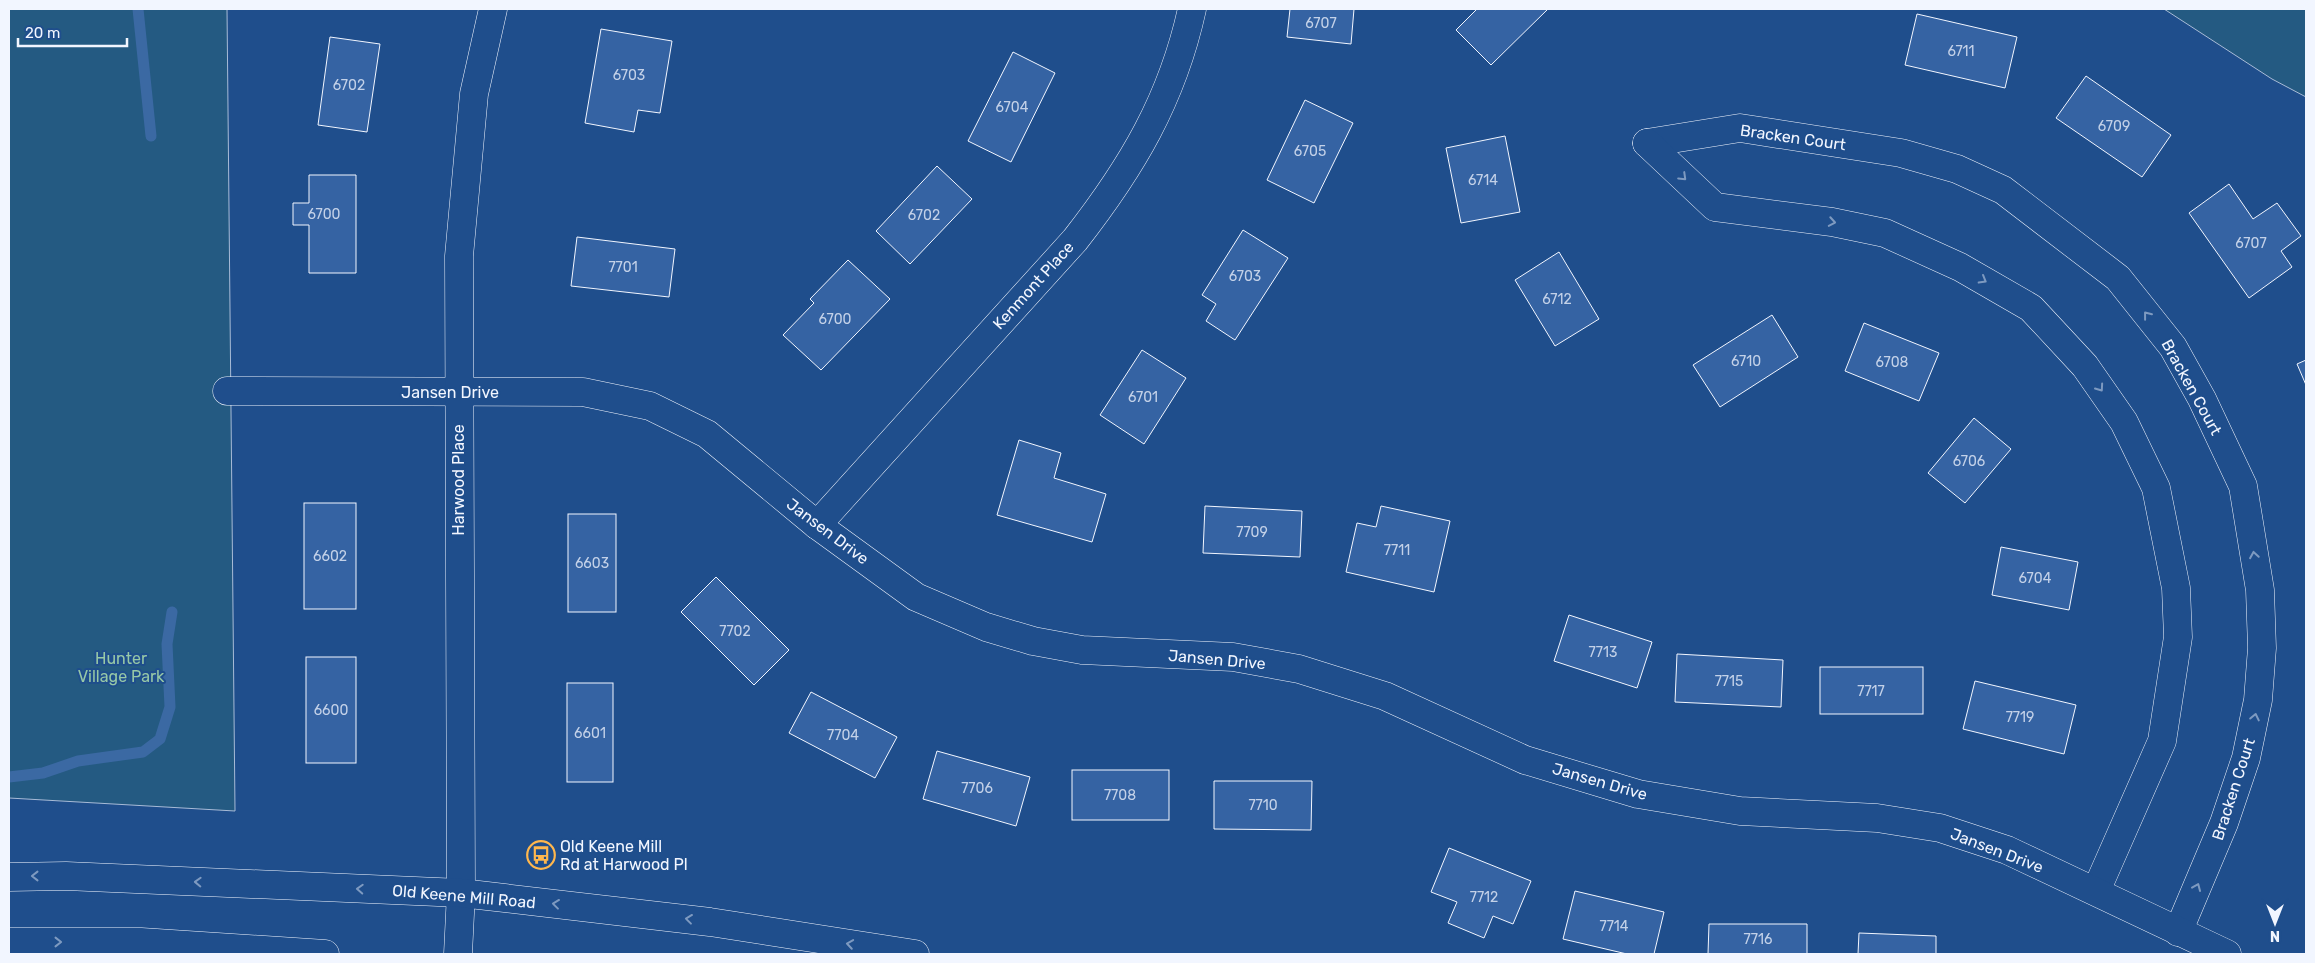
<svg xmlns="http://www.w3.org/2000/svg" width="2315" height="963" viewBox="0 0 2315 963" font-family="Rubik,sans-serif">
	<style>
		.green { fill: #245a82; stroke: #a8bbd7 }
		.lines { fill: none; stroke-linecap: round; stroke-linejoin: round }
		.stream { stroke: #3b69a3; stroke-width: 11 }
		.building { fill: #3563a3; stroke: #f2f6ff }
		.street-casing { stroke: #f2f6ff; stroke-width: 29 }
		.primary-casing { stroke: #f2f6ff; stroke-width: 29 }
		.street { stroke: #1f4e8c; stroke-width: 28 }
		.primary { stroke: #1f4e8c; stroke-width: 28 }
		.oneway { stroke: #7e9ac0 }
		.labels { text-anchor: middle; stroke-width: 4; stroke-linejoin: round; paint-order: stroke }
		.number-label { font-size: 14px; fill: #c3d1e8 }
		.street-label { font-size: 16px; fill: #f2f6ff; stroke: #1f4e8c }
		.park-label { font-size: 16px; fill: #97c8a6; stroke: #1f4e8c }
		.poi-label { font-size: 16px; fill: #f2f6ff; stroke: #1f4e8c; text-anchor: start }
	</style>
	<rect width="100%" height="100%" fill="#1f4e8c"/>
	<!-- green -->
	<g class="green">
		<polygon points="9,9 227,9 235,811 9,798"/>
		<polygon points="2164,9 2306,9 2306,97 2272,79"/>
	</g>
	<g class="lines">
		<!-- stream -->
		<g class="stream">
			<polyline points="138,9 151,136"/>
			<polyline points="9,777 43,773 78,761 143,752 160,739 170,707 167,644 172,612"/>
		</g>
	</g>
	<!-- building -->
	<g class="building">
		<polygon points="1290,9 1354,9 1351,44 1287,37"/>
		<polygon points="1477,9 1548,9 1491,65 1456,30"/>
		<polygon points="1917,14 2017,37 2005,88 1905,65"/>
		<polygon points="601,29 672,41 660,113 638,110 634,132 585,123"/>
		<polygon points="330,37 380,44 367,132 318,125"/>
		<polygon points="1013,52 1055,73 1011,162 968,141"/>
		<polygon points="2086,76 2171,135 2142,177 2056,118"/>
		<polygon points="1305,100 1353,123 1314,203 1267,180"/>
		<polygon points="1505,136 1520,212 1461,223 1446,148"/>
		<polygon points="937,166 972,199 910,264 876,231"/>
		<polygon points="309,175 356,175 356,273 309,273 309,225 293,225 293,203 309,203"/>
		<polygon points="2229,184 2253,219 2277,203 2301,236 2281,251 2292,267 2249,298 2189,213"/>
		<polygon points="1243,230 1288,258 1235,340 1206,321 1216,304 1202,295"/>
		<polygon points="577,237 675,249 669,297 571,286"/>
		<polygon points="1559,252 1599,319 1555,346 1515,280"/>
		<polygon points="848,260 890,299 821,370 783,335 814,303 810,299"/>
		<polygon points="1772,315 1798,357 1720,407 1693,365"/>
		<polygon points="1864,323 1939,353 1919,401 1845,371"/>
		<polygon points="1142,350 1186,378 1144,444 1100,415"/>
		<polygon points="2306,360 2306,385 2297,364"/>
		<polygon points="1974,418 2011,449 1965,503 1928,473"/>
		<polygon points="1019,440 1061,453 1054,478 1106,494 1092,542 997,515"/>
		<rect x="304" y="503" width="52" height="106"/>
		<polygon points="1205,506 1302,511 1300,557 1203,553"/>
		<polygon points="1381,506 1450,521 1434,592 1346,572 1357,523 1376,527"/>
		<rect x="568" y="514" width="48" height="98"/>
		<polygon points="2001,547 2078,562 2069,610 1992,595"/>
		<polygon points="716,577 789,650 754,685 681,612"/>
		<polygon points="1569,615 1652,642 1637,688 1554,661"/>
		<polygon points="1677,654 1783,660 1781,707 1675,702"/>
		<rect x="306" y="657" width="50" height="106"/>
		<rect x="1820" y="667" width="103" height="47"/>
		<polygon points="1975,681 2076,705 2064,754 1963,729"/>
		<rect x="567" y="683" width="46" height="99"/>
		<polygon points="811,692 897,737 875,778 789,733"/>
		<polygon points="937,751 1030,777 1016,826 923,799"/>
		<rect x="1072" y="770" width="97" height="50"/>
		<polygon points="1214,781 1312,781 1311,830 1214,829"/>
		<polygon points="1449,848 1531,881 1513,924 1493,916 1484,938 1448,923 1457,902 1431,892"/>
		<polygon points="1575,891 1664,912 1654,954 1627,954 1563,939"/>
		<polygon points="1709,924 1807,924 1807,954 1708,954"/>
		<polygon points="1859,933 1936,936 1936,954 1858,954"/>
	</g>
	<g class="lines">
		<defs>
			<g id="street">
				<polyline points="1647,143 1740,128 1901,153 1957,169 2003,190 2118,278 2173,347 2202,399 2243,486 2260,590 2262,648 2258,700 2246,758 2224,823 2178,932"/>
				<polyline points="1647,143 1715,207 1832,222 1885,233 1960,267 2031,308 2085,366 2124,422 2156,488 2176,588 2178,637 2162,741 2096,891"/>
				<polyline points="227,391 583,392 650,406 707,434 817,525 916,597 986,627 1033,641 1082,650 1233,657 1299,669 1385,696 1525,760 1638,794 1740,811 1877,818 1940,828 2007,850 2227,954"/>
				<path d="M817,525L1075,240C1132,167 1172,100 1192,9"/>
				<polyline points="458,954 461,893 459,256 474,94 493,9"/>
			</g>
			<g id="primary">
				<polyline points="9,877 66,876 461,893 710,922 915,954"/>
				<polyline points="9,942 141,942 325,954"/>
			</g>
		</defs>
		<!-- street casing -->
		<use href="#street" class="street-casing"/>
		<!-- primary casing -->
		<use href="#primary" class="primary-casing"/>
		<!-- street -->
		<use href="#street" class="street"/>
		<!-- primary -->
		<use href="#primary" class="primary"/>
	</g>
	<!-- one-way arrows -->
	<defs><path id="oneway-chevron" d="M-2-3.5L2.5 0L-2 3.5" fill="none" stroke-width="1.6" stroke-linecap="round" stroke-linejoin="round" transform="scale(1.25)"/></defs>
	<g class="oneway">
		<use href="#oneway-chevron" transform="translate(1683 177) rotate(44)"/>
		<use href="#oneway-chevron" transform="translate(1832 222) rotate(10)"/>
		<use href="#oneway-chevron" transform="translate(1983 280) rotate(30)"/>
		<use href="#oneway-chevron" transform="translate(2147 315) rotate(-128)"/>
		<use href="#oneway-chevron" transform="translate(2100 388) rotate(55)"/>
		<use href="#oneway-chevron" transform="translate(2254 555) rotate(-99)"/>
		<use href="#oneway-chevron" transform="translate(2255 717) rotate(-78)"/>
		<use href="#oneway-chevron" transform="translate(35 876) rotate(180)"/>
		<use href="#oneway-chevron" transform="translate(198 882) rotate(-178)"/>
		<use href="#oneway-chevron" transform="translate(2197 887) rotate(-67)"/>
		<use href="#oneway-chevron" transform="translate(360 889) rotate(-177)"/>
		<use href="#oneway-chevron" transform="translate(556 904) rotate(-173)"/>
		<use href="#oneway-chevron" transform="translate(689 919) rotate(-173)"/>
		<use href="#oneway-chevron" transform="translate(58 942)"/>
		<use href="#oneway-chevron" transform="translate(850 944) rotate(-171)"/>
	</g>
	<!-- icons -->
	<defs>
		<symbol id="bus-ring" viewBox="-11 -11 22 22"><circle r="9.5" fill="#1f4e8c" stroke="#ffb74d" stroke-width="1.5"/><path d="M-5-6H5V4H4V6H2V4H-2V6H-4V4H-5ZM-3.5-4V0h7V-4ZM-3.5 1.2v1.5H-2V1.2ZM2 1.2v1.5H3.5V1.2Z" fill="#ffb74d"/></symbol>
	</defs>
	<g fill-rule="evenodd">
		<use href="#bus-ring" x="525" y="839" width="32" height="32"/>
	</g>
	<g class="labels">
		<!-- number labels -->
		<g class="number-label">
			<text x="1321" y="28">6707</text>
			<text x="1961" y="56">6711</text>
			<text x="629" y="80">6703</text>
			<text x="349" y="90">6702</text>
			<text x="1012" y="112">6704</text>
			<text x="2114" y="131">6709</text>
			<text x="1310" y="156">6705</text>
			<text x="1483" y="185">6714</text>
			<text x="324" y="219">6700</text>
			<text x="924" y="220">6702</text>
			<text x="2251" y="248">6707</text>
			<text x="623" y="272">7701</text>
			<text x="1245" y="281">6703</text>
			<text x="1557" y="304">6712</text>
			<text x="835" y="324">6700</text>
			<text x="1746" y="366">6710</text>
			<text x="1892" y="367">6708</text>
			<text x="1143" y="402">6701</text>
			<text x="1969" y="466">6706</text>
			<text x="1252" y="537">7709</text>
			<text x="1397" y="555">7711</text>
			<text x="330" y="561">6602</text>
			<text x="592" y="568">6603</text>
			<text x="2035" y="583">6704</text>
			<text x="735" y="636">7702</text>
			<text x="1603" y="657">7713</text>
			<text x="1729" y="686">7715</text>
			<text x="1871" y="696">7717</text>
			<text x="331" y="715">6600</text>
			<text x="2020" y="722">7719</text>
			<text x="590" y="738">6601</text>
			<text x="843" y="740">7704</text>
			<text x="977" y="793">7706</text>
			<text x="1120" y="800">7708</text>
			<text x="1263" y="810">7710</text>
			<text x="1484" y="902">7712</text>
			<text x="1614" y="931">7714</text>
			<text x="1758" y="944">7716</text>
		</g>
		<!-- street labels -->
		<g class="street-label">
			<text transform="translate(1793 137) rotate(8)" y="6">Bracken Court</text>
			<text transform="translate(1033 285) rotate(-48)" y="6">Kenmont Place</text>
			<text transform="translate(2192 387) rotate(61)" y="6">Bracken Court</text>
			<text x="450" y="398">Jansen Drive</text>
			<text transform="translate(458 480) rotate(-90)" y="6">Harwood Place</text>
			<text transform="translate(828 531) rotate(37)" y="6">Jansen Drive</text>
			<text transform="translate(1217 659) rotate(5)" y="6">Jansen Drive</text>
			<text transform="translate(1600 781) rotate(16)" y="6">Jansen Drive</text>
			<text transform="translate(2233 789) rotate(-72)" y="6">Bracken Court</text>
			<text transform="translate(1997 850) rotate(21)" y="6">Jansen Drive</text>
			<text transform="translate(464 896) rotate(5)" y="6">Old Keene Mill Road</text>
		</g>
		<!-- park labels -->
		<g class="park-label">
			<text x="121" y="664">Hunter<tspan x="121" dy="18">Village Park</tspan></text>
		</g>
		<!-- poi labels -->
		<g class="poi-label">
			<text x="560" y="852">Old Keene Mill<tspan x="560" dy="18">Rd at Harwood Pl</tspan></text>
		</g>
	</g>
	<!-- border -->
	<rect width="2315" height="963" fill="none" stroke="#f2f6ff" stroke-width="20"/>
	<!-- north arrow -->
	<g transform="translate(2275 923) rotate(180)" stroke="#1f4e8c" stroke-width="4" paint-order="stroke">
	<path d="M0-4L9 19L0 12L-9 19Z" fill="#f2f6ff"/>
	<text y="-8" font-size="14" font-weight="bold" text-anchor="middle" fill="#f2f6ff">N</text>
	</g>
	<!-- scale -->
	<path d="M18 38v8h109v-8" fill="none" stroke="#f2f6ff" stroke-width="2.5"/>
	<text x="25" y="38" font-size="15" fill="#f2f6ff" stroke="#1f4e8c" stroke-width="4" paint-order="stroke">20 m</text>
</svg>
